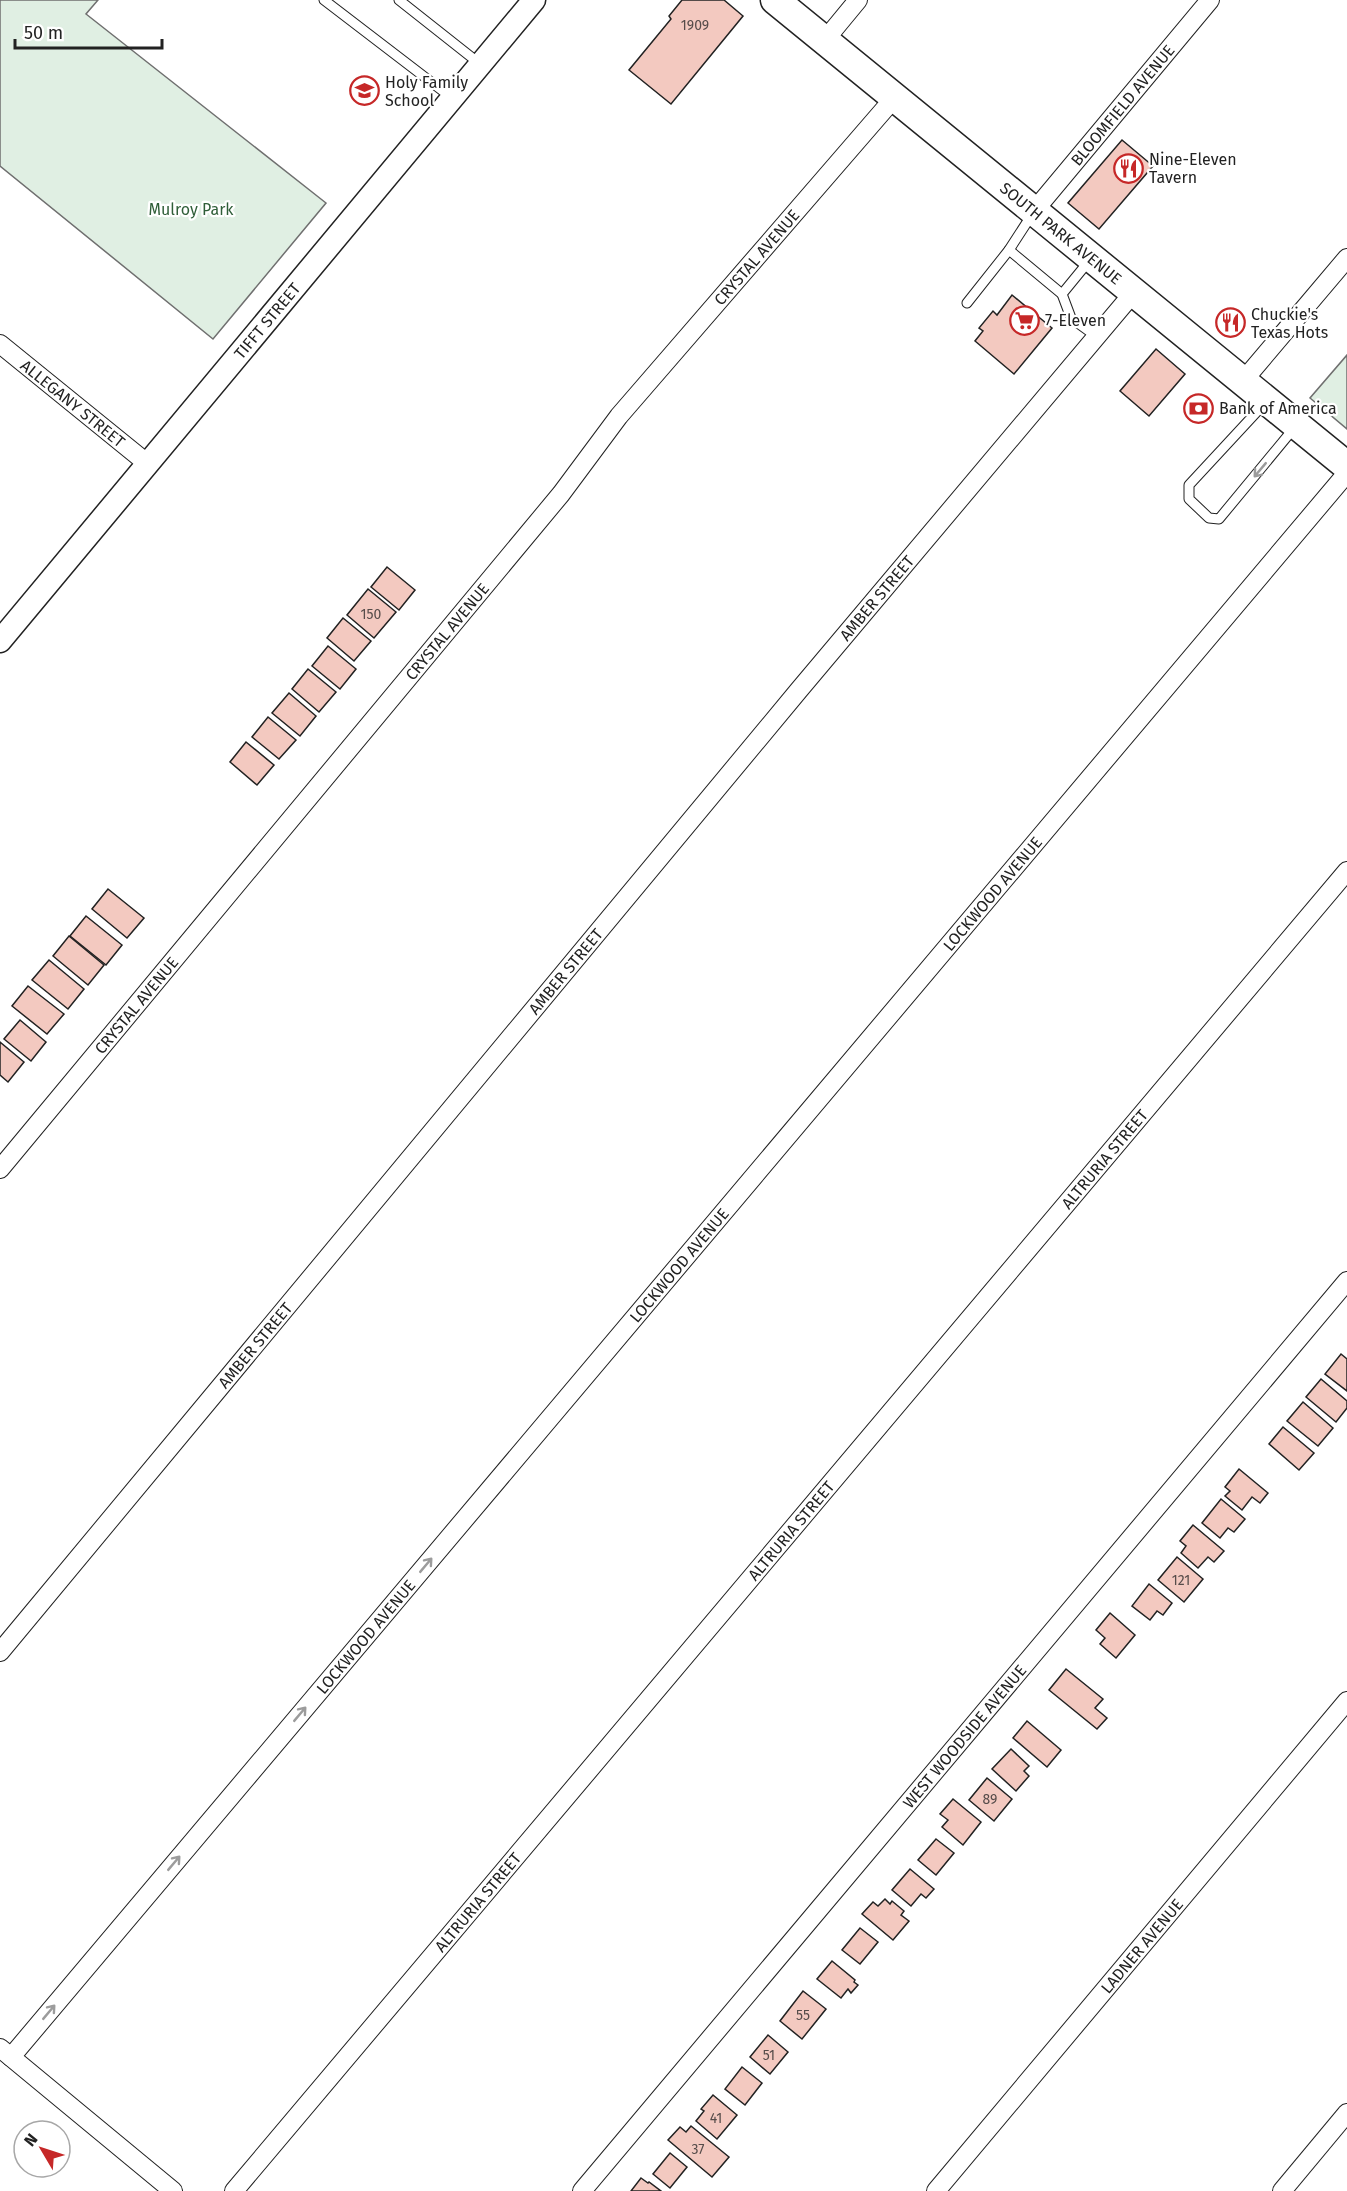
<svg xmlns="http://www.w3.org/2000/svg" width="1347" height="2191" viewBox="0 0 1347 2191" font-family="'Fira Sans',sans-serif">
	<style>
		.green { fill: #e0efe3; stroke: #6f6f6f; stroke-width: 1.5 }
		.building { fill: #f3c9c0; stroke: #222; stroke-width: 1.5 }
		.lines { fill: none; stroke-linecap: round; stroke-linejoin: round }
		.service-casing { stroke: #222; stroke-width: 11 }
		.minor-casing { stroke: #222; stroke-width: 20 }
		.tertiary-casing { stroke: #222; stroke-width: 25 }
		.primary-casing { stroke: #222; stroke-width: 31 }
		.service { stroke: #fff; stroke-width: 9 }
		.minor { stroke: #fff; stroke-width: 18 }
		.tertiary { stroke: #fff; stroke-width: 22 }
		.primary { stroke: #fff; stroke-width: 28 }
		.oneway { stroke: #9c9c9c }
		.labels { text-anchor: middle; stroke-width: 4.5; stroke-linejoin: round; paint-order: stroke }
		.number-label { font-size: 14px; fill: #564c4a }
		.poi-label { font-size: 16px; fill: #222; stroke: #fff; text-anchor: start }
		.street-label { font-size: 16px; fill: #222; stroke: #fff }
		.park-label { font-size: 16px; fill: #2f5e38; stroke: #fff }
	</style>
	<rect width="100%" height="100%" fill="#fff"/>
	<!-- green -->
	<g class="green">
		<polygon points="0,0 98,0 86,14 326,203 213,339 0,166"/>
		<polygon points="1347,355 1347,429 1310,398"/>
	</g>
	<!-- building -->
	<g class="building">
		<polygon points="682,0 724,0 743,16 671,104 629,70 671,19 669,16"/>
		<polygon points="1122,140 1153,166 1099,229 1068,203"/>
		<polygon points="1012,295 1052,328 1014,374 975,341 983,331 979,328 993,311 997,315"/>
		<polygon points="1156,349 1185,374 1149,416 1120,391"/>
		<polygon points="387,567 415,590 399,610 371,587"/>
		<polygon points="368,589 396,612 374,638 347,615"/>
		<polygon points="343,618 371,641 354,661 327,638"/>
		<polygon points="328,646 356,669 340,689 312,666"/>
		<polygon points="308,669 336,692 319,712 292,689"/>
		<polygon points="289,693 316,716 300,736 272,713"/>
		<polygon points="268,717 296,740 279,759 252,737"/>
		<polygon points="246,742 274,765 257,785 230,762"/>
		<polygon points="108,889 144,918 127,938 92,909"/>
		<polygon points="86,916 122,945 106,965 70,936"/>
		<polygon points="69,936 104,965 88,985 53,956"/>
		<polygon points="49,960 84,989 68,1009 32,980"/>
		<polygon points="28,986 64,1014 47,1034 12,1006"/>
		<polygon points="20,1020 46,1042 31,1061 4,1039"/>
		<polygon points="0,1042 24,1062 8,1082 0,1075"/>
		<polygon points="1341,1354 1347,1359 1347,1391 1325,1374"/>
		<polygon points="1321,1379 1347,1401 1347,1408 1336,1422 1306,1397"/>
		<polygon points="1303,1402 1333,1428 1318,1446 1287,1421"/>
		<polygon points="1283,1427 1314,1453 1299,1470 1269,1444"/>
		<polygon points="1239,1469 1268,1493 1260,1503 1252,1497 1242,1510 1225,1496 1230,1491 1225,1487"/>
		<polygon points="1221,1499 1245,1519 1234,1532 1228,1528 1220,1538 1202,1523"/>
		<polygon points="1193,1525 1224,1551 1214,1562 1208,1557 1198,1568 1181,1553 1186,1546 1180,1541"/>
		<polygon points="1177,1557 1203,1579 1184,1602 1158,1580"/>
		<polygon points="1149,1584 1172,1603 1163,1615 1157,1611 1150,1620 1132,1606"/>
		<polygon points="1110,1613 1135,1635 1116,1658 1100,1644 1105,1638 1096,1630"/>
		<polygon points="1066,1669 1103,1699 1095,1708 1107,1718 1097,1729 1049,1690"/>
		<polygon points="1027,1721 1061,1750 1047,1767 1013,1738"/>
		<polygon points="1011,1749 1029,1766 1024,1771 1029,1776 1016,1791 992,1769"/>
		<polygon points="987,1778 1012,1799 994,1821 969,1800"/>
		<polygon points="953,1799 981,1822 963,1845 942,1827 948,1820 940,1814"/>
		<polygon points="936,1839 954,1853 936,1875 918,1860"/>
		<polygon points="910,1869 934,1889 926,1898 921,1894 911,1906 892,1890"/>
		<polygon points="885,1899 890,1904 892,1901 904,1911 901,1915 909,1921 893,1940 862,1914 873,1902 878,1906"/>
		<polygon points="860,1928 878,1942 860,1964 842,1950"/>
		<polygon points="832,1961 855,1980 854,1982 858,1985 851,1993 848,1989 841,1998 817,1979"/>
		<polygon points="803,1991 826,2009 802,2039 780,2021"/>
		<polygon points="768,2035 788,2052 770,2074 750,2057"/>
		<polygon points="742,2067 762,2083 745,2105 725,2089"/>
		<polygon points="713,2095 737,2115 717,2139 696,2121 704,2111 701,2109"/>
		<polygon points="691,2126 729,2157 712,2177 668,2140 680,2127 686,2132"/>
		<polygon points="670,2153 687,2167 670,2188 653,2174"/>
		<polygon points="641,2178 648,2183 649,2182 661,2191 631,2191"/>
	</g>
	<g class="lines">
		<defs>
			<g id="service">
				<polyline points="324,0 452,98"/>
				<polyline points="399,0 480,64"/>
				<polyline points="1009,250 1062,294 1071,318 1096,336"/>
				<polyline points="1062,294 1089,261"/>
				<polyline points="967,303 1009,250 1033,213"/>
				<polyline points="1265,403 1189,485 1189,499 1209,518 1219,519 1295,427"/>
			</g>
			<g id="minor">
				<polyline points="825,40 858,0"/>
				<path id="s1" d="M1034,211L1210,0"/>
				<path id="s2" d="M0,344L148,464"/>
				<polyline points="1243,381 1347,258"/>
				<path id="s3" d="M0,1169L561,494L619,416L895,97"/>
				<path id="s4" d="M0,1652L799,690L1134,292"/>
				<polyline points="0,2048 173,2191"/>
				<path id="s5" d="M11,2057L1347,473"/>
				<path id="s6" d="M234,2191L1347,871"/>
				<path id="s7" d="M582,2191L1347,1281"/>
				<path id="s8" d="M936,2191L1347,1701"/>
				<polyline points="1282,2191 1347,2113"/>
			</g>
			<g id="tertiary">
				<path id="s9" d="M0,641L534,0"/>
			</g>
			<g id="primary">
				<path id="s10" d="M775,0L1347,466"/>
			</g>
		</defs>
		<!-- service casing -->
		<use href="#service" class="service-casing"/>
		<!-- minor casing -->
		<use href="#minor" class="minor-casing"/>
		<!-- tertiary casing -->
		<use href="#tertiary" class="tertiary-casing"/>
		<!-- primary casing -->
		<use href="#primary" class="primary-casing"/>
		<!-- service -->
		<use href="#service" class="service"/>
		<!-- minor -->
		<use href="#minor" class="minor"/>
		<!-- tertiary -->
		<use href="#tertiary" class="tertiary"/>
		<!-- primary -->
		<use href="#primary" class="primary"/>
	</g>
	<!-- one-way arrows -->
	<defs><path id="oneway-shaft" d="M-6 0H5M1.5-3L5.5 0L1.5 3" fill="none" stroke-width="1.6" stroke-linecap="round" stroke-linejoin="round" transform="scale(1.5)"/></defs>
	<g class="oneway">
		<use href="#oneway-shaft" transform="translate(1260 470) rotate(130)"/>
		<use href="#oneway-shaft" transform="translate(426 1565) rotate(-50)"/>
		<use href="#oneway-shaft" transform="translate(300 1714) rotate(-50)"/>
		<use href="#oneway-shaft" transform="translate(174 1863) rotate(-50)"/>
		<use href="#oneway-shaft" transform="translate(49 2012) rotate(-50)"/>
	</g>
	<!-- icons -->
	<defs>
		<symbol id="school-ring" viewBox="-11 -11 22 22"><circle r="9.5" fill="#fff" stroke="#c62828" stroke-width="1.5"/><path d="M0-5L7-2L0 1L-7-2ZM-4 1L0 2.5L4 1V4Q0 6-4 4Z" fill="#c62828"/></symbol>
		<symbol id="restaurant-ring" viewBox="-11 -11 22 22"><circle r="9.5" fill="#fff" stroke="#c62828" stroke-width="1.5"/><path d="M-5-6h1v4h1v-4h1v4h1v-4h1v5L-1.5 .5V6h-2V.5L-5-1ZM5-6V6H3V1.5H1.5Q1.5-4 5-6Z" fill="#c62828"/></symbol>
		<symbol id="supermarket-ring" viewBox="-11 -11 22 22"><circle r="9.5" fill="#fff" stroke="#c62828" stroke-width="1.5"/><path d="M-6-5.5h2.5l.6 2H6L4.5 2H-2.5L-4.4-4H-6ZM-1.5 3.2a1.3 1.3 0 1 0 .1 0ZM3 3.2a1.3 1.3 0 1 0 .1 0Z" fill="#c62828"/></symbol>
		<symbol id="bank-ring" viewBox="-11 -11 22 22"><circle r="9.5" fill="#fff" stroke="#c62828" stroke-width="1.5"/><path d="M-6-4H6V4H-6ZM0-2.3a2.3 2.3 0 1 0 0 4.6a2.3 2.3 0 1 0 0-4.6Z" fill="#c62828"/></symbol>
	</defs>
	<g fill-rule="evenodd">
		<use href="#school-ring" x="348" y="74" width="33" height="33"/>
		<use href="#restaurant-ring" x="1112" y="152" width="33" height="33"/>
		<use href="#supermarket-ring" x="1008" y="304" width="33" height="33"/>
		<use href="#restaurant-ring" x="1214" y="306" width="33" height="33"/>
		<use href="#bank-ring" x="1182" y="392" width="33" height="33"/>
	</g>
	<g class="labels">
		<!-- number labels -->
		<g class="number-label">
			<text x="695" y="30">1909</text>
			<text x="371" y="619">150</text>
			<text x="1181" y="1585">121</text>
			<text x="990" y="1804">89</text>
			<text x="803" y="2020">55</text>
			<text x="769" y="2060">51</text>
			<text x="716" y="2123">41</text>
			<text x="698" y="2154">37</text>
		</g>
		<!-- poi labels -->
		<g class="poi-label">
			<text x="385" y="88">Holy Family<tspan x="385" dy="18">School</tspan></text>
			<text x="1149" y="165">Nine-Eleven<tspan x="1149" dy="18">Tavern</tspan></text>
			<text x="1251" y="320">Chuckie's<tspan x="1251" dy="18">Texas Hots</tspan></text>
			<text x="1045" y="326">7-Eleven</text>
			<text x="1219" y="414">Bank of America</text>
		</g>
		<!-- street labels -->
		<g class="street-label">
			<text dy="6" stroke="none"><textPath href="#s1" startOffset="138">BLOOMFIELD AVENUE</textPath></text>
			<text dy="6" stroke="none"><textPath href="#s10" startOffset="369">SOUTH PARK AVENUE</textPath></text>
			<text dy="6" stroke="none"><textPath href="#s3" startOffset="1185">CRYSTAL AVENUE</textPath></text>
			<text dy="6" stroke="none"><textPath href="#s9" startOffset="417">TIFFT STREET</textPath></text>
			<text dy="6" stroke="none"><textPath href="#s2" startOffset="94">ALLEGANY STREET</textPath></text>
			<text dy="6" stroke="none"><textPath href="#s4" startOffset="1371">AMBER STREET</textPath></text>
			<text dy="6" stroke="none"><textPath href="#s3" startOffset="699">CRYSTAL AVENUE</textPath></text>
			<text dy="6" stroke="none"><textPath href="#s5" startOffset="1522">LOCKWOOD AVENUE</textPath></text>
			<text dy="6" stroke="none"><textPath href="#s4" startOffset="885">AMBER STREET</textPath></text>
			<text dy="6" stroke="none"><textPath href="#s3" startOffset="213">CRYSTAL AVENUE</textPath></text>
			<text dy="6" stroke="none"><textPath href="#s6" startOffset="1350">ALTRURIA STREET</textPath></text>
			<text dy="6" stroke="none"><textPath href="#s5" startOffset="1036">LOCKWOOD AVENUE</textPath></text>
			<text dy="6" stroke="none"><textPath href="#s4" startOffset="399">AMBER STREET</textPath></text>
			<text dy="6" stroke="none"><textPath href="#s6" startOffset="864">ALTRURIA STREET</textPath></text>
			<text dy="6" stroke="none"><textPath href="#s5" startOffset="550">LOCKWOOD AVENUE</textPath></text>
			<text dy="6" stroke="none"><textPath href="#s7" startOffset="594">WEST WOODSIDE AVENUE</textPath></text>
			<text dy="6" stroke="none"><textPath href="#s6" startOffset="378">ALTRURIA STREET</textPath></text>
			<text dy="6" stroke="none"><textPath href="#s8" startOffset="320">LADNER AVENUE</textPath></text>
		</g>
		<!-- park labels -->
		<g class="park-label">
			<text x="191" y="215">Mulroy Park</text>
		</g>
	</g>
	<!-- north arrow -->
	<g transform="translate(42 2149) rotate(309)"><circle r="28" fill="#ffffff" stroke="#a7a7a7" stroke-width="1.5"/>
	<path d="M0-4.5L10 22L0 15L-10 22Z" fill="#c62828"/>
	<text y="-9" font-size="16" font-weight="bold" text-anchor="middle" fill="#222222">N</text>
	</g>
	<!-- scale -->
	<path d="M15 39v9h147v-9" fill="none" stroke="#222222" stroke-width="3"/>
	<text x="24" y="39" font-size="18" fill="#222222" stroke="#ffffff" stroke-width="4.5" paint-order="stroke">50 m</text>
</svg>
